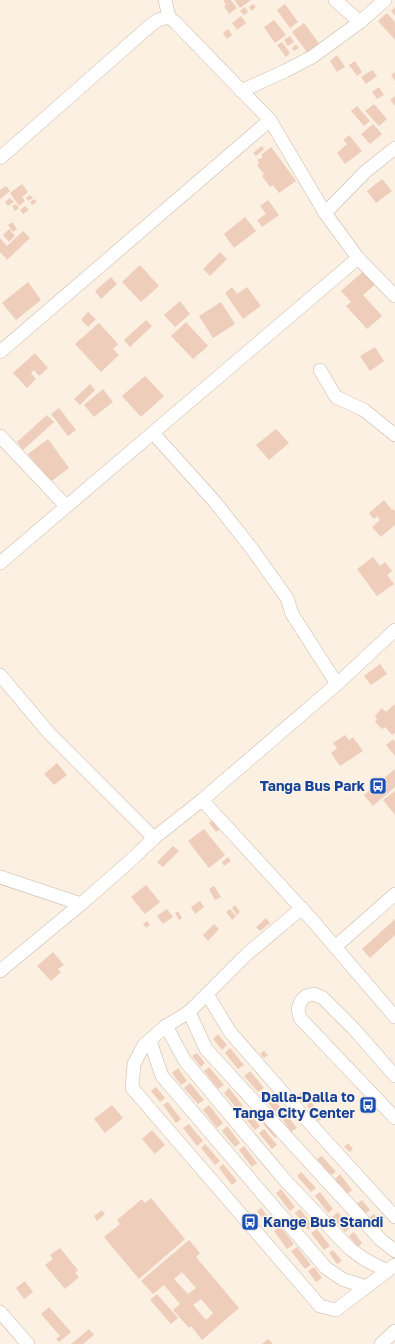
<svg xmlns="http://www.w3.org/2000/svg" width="395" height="1344" viewBox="0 0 395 1344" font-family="'Golos Text',sans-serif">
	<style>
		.building { fill: #efcdbb; fill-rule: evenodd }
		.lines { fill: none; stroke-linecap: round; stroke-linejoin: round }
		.minor-casing { stroke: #cbb7a9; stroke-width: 14 }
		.minor { stroke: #fff; stroke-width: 13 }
		.labels { text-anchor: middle; stroke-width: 3; stroke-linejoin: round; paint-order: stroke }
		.transit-label { font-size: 14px; font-weight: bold; fill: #164399; stroke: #fef4e8; text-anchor: end }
	</style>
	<rect width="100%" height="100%" fill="#fbf0e2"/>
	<!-- building -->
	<g class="building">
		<polygon points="223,0 231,0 237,8 229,14 224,6 226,5"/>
		<polygon points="234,0 251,0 240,8"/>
		<polygon points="253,4 256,7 251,11 249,7"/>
		<polygon points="285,4 298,22 290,28 277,10"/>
		<polygon points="245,7 248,12 244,15 240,11"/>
		<polygon points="395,7 395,16 391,11"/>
		<polygon points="387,13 395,22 395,40 378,21"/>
		<polygon points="241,16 246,23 237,30 232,23"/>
		<polygon points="274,20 286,35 275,43 264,27"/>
		<polygon points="304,23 321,46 309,55 292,32"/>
		<polygon points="228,29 232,35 227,39 223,33"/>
		<polygon points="290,36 294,42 288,46 284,40"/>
		<polygon points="282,42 290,53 286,57 277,45"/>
		<polygon points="296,44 299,48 294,51 292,48"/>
		<polygon points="337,55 345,67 337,72 330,61"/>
		<polygon points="355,61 362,72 357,76 349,65"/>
		<polygon points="372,70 377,76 366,84 361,77"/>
		<polygon points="395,72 395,81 391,75"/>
		<polygon points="379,87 384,95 377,99 372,92"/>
		<polygon points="395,96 395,106 390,100"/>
		<polygon points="374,104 387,119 379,126 365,111"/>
		<polygon points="357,106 370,121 364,126 351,111"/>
		<polygon points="373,124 382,134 370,144 361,134"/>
		<polygon points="349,135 362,151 345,164 337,153 347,144 343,140"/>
		<polygon points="262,146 264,149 256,156 253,153"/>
		<polygon points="271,147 296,181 279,193 273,185 270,187 262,176 264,174 257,165 259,163 257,160 263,157 261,155"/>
		<polygon points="382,179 392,191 376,203 367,191"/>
		<polygon points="22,184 28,192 22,197 25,201 19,206 10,193"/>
		<polygon points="6,186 10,191 0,199 0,190"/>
		<polygon points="30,195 33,198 28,201 26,198"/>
		<polygon points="10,198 14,202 8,206 5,202"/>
		<polygon points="34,199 37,202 32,205 30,202"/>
		<polygon points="268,200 279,215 262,227 257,220 266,214 260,206"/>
		<polygon points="16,204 19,208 15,211 12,206"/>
		<polygon points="25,206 29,210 23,214 20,210"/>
		<polygon points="245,217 256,231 234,248 224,234"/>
		<polygon points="12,222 17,229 13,232 8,225"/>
		<polygon points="9,229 15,236 9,242 3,235"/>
		<polygon points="23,231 30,238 7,260 0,252 0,238 7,246"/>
		<polygon points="220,252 227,259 210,276 203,269"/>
		<polygon points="140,265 159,286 141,302 122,282"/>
		<polygon points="366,269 378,282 363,295 382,316 367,329 346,306 351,302 341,291"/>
		<polygon points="111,277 117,284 101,299 95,291"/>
		<polygon points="28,282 41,300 16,320 2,303"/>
		<polygon points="232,287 237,294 247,287 261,306 243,319 225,293"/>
		<polygon points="180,301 190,314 175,327 164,315"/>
		<polygon points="221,302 235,324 213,338 199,316"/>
		<polygon points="88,312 96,319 88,327 81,320"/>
		<polygon points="146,320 152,326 130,347 124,340"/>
		<polygon points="186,322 208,346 193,359 171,336"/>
		<polygon points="99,323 118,344 113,349 119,355 101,372 75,344"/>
		<polygon points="375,347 384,361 370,371 360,356"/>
		<polygon points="35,353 48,368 39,376 34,370 31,373 36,379 27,388 13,373"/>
		<polygon points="145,376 164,396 141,417 122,396"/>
		<polygon points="90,384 95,390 80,405 74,399"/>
		<polygon points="103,389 113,402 94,417 84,405"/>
		<polygon points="59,408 76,430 68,436 51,414"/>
		<polygon points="47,415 54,422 23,450 17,442"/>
		<polygon points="276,429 289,443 269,460 256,445"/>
		<polygon points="48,439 69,468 49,483 28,454"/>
		<polygon points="384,500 392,510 393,509 395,511 395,525 381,537 372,527 380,520 377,516 374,519 369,513"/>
		<polygon points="373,557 380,566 385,562 392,571 387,575 394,584 377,596 357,569"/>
		<polygon points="380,664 387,674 371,685 364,676"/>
		<polygon points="395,704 395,733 392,735 385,727 382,729 375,722 377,719 375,716 382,708 386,712"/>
		<polygon points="345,735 349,740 353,737 363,751 340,766 331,753 337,748 333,743"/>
		<polygon points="393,739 395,742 395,756 386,745"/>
		<polygon points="57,763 67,775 54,785 44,774"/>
		<polygon points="395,769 395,787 373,806 364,795"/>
		<polygon points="395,791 395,815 383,800"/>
		<polygon points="213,820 220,829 216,832 209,823"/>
		<polygon points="204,829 225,855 209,868 188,841"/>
		<polygon points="173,846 179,851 163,867 157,862"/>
		<polygon points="228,857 231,861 224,866 222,862"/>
		<polygon points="146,885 160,902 145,914 131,897"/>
		<polygon points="214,886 221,897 215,900 209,889"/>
		<polygon points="200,901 204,907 195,914 191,907"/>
		<polygon points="235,905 240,912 237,915 232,908"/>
		<polygon points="167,909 173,917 163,924 157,916"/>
		<polygon points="230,909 236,916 232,920 226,912"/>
		<polygon points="178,911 182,918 179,920 175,913"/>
		<polygon points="266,918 270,923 260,931 256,927"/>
		<polygon points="395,919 395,935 370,958 362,949"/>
		<polygon points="147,921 150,925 146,928 143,924"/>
		<polygon points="214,924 219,929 208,941 203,935"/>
		<polygon points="53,952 64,965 58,969 61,972 51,981 37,966"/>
		<polygon points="218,1034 227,1045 222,1050 213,1039"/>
		<polygon points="230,1048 244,1065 238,1069 225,1053"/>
		<polygon points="264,1051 268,1055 264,1058 260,1054"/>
		<polygon points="197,1053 205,1063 201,1067 192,1056"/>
		<polygon points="209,1067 224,1085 218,1089 204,1071"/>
		<polygon points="178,1068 187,1081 181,1085 172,1073"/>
		<polygon points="250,1071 264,1088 258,1092 244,1076"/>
		<polygon points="190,1083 204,1100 198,1104 184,1088"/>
		<polygon points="156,1087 165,1098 160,1102 151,1091"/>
		<polygon points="229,1088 243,1106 238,1110 224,1093"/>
		<polygon points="267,1091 281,1108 275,1112 262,1095"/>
		<polygon points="303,1091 308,1097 302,1102 297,1096"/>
		<polygon points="168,1102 181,1119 176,1123 163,1105"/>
		<polygon points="311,1102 314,1106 309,1109 307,1105"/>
		<polygon points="112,1105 123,1118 105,1133 94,1119"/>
		<polygon points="209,1105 223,1123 217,1128 203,1110"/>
		<polygon points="246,1109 260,1126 255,1130 241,1113"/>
		<polygon points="284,1111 297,1128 291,1132 279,1114"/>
		<polygon points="318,1111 323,1118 318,1121 313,1114"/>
		<polygon points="268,1120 280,1134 275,1138 263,1124"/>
		<polygon points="189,1124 203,1141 197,1146 183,1128"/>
		<polygon points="227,1126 240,1143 235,1147 222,1131"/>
		<polygon points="264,1129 277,1145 272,1149 259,1133"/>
		<polygon points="152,1130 165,1145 155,1154 142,1139"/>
		<polygon points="348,1143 353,1149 350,1152 344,1147"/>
		<polygon points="205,1144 220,1161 215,1165 201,1148"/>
		<polygon points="244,1146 257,1163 252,1167 239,1150"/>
		<polygon points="322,1156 336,1172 331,1175 317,1159"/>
		<polygon points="223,1164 237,1181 232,1185 219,1168"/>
		<polygon points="301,1172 316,1188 311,1192 297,1176"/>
		<polygon points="340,1174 352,1190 347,1194 335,1179"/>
		<polygon points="281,1189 295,1207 290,1211 276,1193"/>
		<polygon points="320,1192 333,1209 328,1213 315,1196"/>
		<polygon points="151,1198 185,1239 139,1279 104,1237 120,1224 117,1220 142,1199 145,1203"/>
		<polygon points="362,1200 370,1210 365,1214 357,1204"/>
		<polygon points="261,1208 274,1224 269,1227 257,1211"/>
		<polygon points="300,1209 313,1226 308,1230 295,1213"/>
		<polygon points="102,1210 105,1214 97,1221 94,1216"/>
		<polygon points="338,1212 350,1228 345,1232 332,1217"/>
		<polygon points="374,1214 383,1226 378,1229 369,1218"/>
		<polygon points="280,1226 294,1244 287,1249 274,1231"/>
		<polygon points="317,1229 330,1246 324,1250 311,1233"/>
		<polygon points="354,1232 362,1243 358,1247 349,1236"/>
		<path d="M189,1240L200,1253L196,1257L239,1308L202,1340L191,1326L189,1328L173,1310L180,1304L164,1285L153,1294L141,1281ZM182,1272L196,1288L188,1294L174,1279ZM201,1299L213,1313L206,1320L193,1305Z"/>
		<polygon points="297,1247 311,1265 305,1269 291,1251"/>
		<polygon points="60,1248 78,1270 75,1273 79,1277 65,1289 45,1265 53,1259 50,1255"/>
		<polygon points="333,1250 342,1261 337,1264 329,1253"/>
		<polygon points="314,1267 322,1278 316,1282 308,1271"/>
		<polygon points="25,1281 33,1292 24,1299 16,1288"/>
		<polygon points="157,1294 178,1318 171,1324 150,1300"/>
		<polygon points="49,1307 71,1332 59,1342 56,1339 60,1336 41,1314"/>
		<polygon points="89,1329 94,1335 83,1344 71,1344"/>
		<polygon points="268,1339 273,1344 262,1344"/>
	</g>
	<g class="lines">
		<defs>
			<g id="minor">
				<polyline points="165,0 169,17"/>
				<polyline points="335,0 360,22"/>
				<polyline points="241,91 285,71 312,57 360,22 385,0"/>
				<polyline points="0,158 152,24 158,20 169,17 175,22 270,120 325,213 358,258 395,296"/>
				<polyline points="325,213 365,172 395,148"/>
				<polyline points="0,352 270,120"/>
				<polyline points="320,370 336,397 364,410 395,435"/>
				<polyline points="153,433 215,502 252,549 287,598 292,614 337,684"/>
				<polyline points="0,436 66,506"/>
				<polyline points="0,563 358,258"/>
				<polyline points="0,675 49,733 154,838"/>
				<polyline points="202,800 313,921 395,1017"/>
				<polyline points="0,877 81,904"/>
				<polyline points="302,908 246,955 189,1012 166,1026 144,1045 134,1064 132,1088 320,1306 336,1310 395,1265"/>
				<polyline points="335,947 395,894"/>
				<polyline points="0,971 81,904 130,861 154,838 202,800 337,684 395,630"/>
				<polyline points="207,994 230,1032 306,1119 395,1217"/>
				<polyline points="189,1012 206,1049 381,1240 395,1251"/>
				<polyline points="166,1026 185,1061 284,1179 349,1248 364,1259 387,1271"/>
				<polyline points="150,1041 162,1076 326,1268 342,1279 366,1287"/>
				<polyline points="395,1076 354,1029 323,998 314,994 306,996 301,1001 298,1009 300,1018 395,1118"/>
				<polyline points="0,1312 28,1344"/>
				<polyline points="381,1344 395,1331"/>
			</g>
		</defs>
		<!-- minor casing -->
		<use href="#minor" class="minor-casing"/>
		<!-- minor -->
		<use href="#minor" class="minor"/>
	</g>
	<!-- icons -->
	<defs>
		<symbol id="bus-square" viewBox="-11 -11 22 22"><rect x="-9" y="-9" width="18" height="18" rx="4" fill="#1a4fb4" stroke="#fef4e8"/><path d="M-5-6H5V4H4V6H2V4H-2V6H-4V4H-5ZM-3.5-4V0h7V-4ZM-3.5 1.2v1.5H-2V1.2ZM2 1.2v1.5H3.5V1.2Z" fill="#fff"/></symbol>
	</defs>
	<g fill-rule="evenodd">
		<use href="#bus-square" x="368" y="776" width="20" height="20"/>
		<use href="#bus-square" x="358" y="1095" width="20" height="20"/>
		<use href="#bus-square" x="240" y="1212" width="20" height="20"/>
	</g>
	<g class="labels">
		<!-- transit labels -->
		<g class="transit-label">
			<text x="365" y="791">Tanga Bus Park</text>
			<text x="355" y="1102">Dalla-Dalla to<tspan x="355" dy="16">Tanga City Center</tspan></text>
			<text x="263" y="1227" text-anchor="start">Kange Bus Standi</text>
		</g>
	</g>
</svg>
